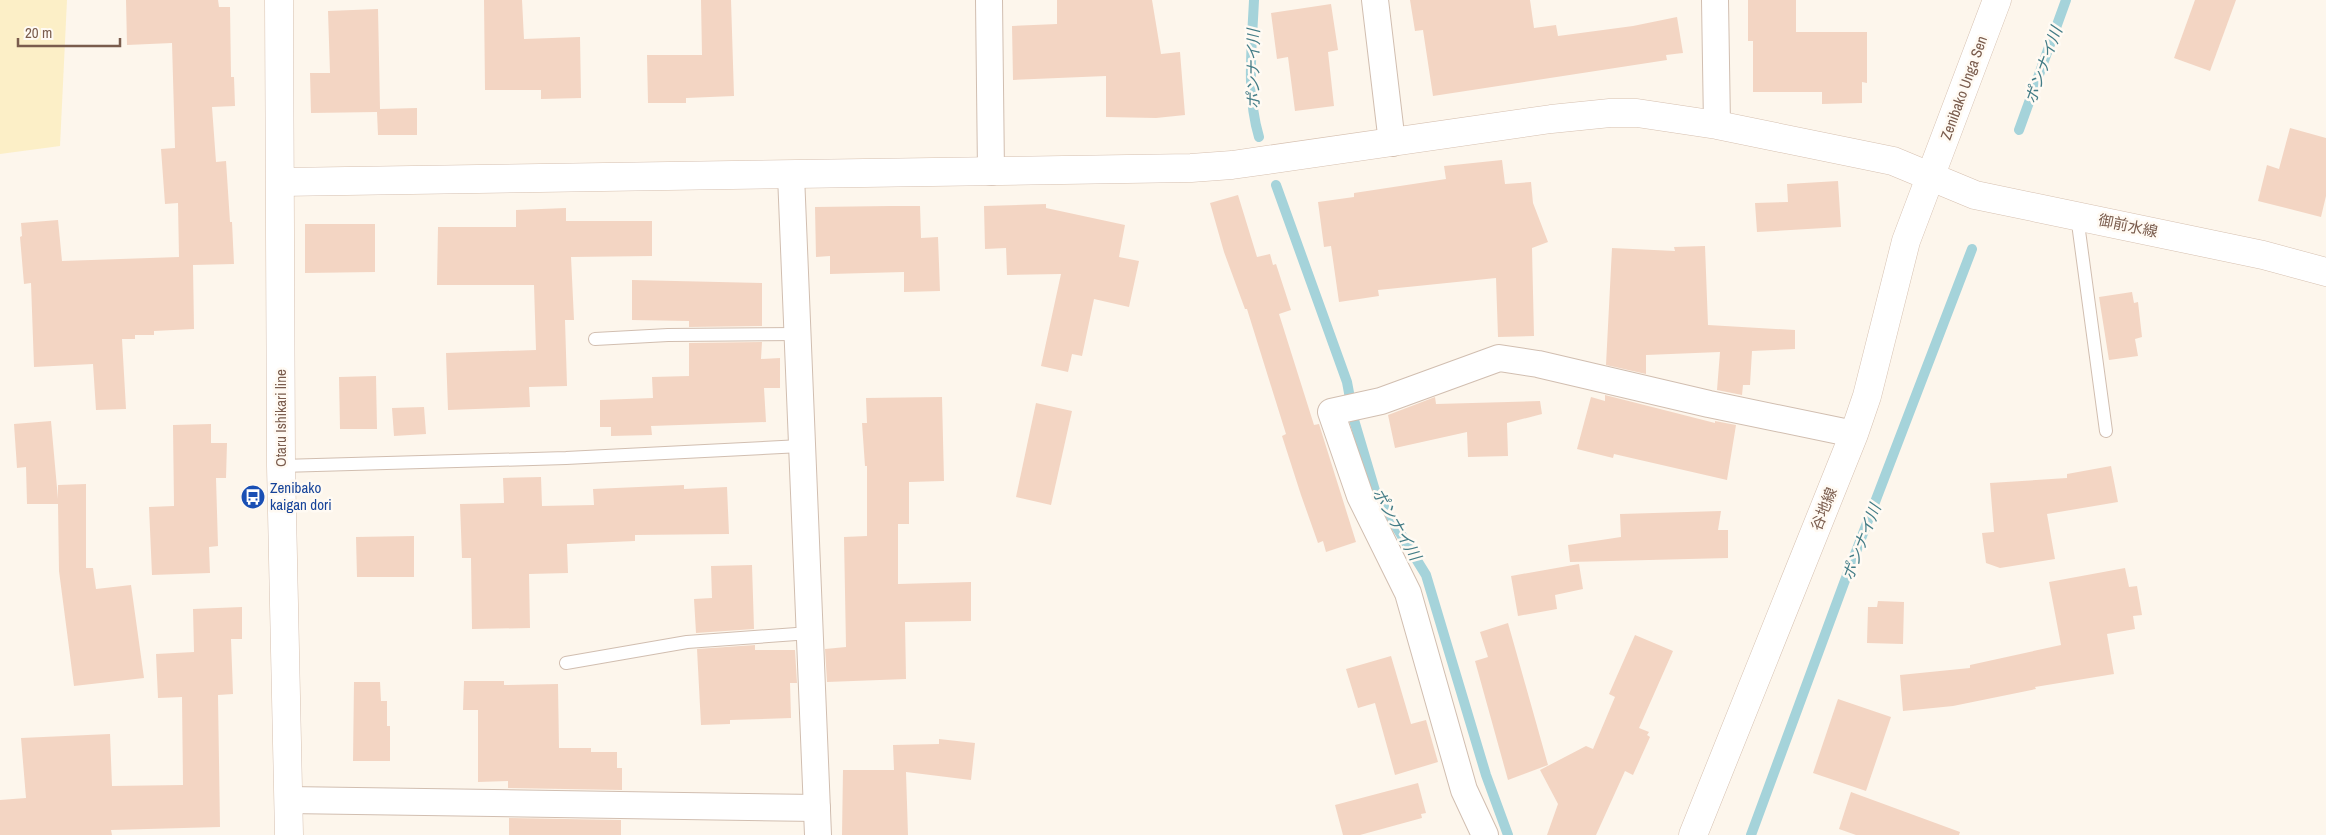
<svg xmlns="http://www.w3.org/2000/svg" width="2326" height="835" viewBox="0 0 2326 835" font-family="'Archivo Narrow','Noto Sans JP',sans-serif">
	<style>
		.sand { fill: #fcefc7 }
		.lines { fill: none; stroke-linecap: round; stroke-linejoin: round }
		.stream { stroke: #a5d3da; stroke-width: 10 }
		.building { fill: #f3d5c3 }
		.lane-casing { stroke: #d1beb0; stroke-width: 14 }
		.street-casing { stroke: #d1beb0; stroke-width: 28 }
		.secondary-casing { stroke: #d6c0b0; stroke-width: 29 }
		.lane { stroke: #fff; stroke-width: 12 }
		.street { stroke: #fff; stroke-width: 26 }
		.secondary { stroke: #fff; stroke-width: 28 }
		.labels { text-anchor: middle; stroke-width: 5; stroke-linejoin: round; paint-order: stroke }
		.street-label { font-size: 15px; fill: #7a5c4d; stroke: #fffaf3 }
		.transit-label { font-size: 15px; fill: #164399; stroke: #fffaf3; text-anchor: start }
		.water-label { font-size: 16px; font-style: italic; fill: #437c86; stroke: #fffaf3 }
	</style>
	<rect width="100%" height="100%" fill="#fdf6ec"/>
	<!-- sand -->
	<polygon class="sand" points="0,0 67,0 60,146 0,154"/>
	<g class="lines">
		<!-- stream -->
		<g class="stream">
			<path d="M1254,0C1252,45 1246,94 1259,137"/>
			<polyline points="2019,130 2066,0"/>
			<polyline points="1276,185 1347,382 1354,420 1376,494 1426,575 1486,775 1508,835"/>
			<polyline points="1751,835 1844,583 1972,249"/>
		</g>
	</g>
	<!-- building -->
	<g class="building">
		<polygon points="126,0 218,0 219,7 230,7 231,77 234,77 235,106 212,107 216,162 226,161 230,222 232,222 234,264 193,265 194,329 154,331 154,335 135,335 135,339 122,339 126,409 96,410 93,364 34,367 31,283 24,284 20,237 22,236 21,223 58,220 62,261 179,257 178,203 165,204 161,149 175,148 172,43 127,45"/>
		<polygon points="484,0 522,0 524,39 580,37 581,98 541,99 541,90 485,90"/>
		<polygon points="701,0 731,0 734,96 686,98 686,103 648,103 647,55 702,55"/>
		<polygon points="1057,0 1152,0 1161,54 1180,52 1185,115 1156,118 1106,117 1106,76 1013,80 1012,26 1057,24"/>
		<polygon points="1410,0 1530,0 1534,28 1556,25 1558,36 1633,26 1677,17 1683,53 1666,55 1667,60 1433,96 1423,30 1415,31"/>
		<polygon points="1748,0 1796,0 1796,32 1867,32 1867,83 1862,82 1862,103 1822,104 1822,92 1753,92 1753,41 1748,41"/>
		<polygon points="2195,0 2236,0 2210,71 2174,58"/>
		<polygon points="1331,4 1338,50 1328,52 1334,106 1295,111 1288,57 1277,59 1271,13"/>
		<polygon points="378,9 380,109 417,108 417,135 378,135 377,112 311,113 310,73 330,73 328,11"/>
		<polygon points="2290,128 2326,138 2326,196 2321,217 2258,201 2267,165 2279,169"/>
		<polygon points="1502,160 1505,184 1531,182 1533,203 1548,242 1532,248 1534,336 1498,337 1496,278 1378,290 1379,296 1339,302 1331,246 1324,247 1318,202 1354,197 1354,193 1446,179 1444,166"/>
		<polygon points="1838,181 1841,227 1757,232 1755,203 1788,202 1787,184"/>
		<polygon points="1238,195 1257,257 1270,254 1273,265 1276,264 1291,310 1279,314 1314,425 1319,424 1356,542 1326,552 1323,541 1318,543 1301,495 1282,436 1286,434 1247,309 1245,309 1224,252 1210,203"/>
		<polygon points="1046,204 1046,208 1125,225 1119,257 1139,261 1129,307 1094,299 1082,356 1072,354 1068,372 1041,366 1061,274 1007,275 1006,248 985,249 984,206"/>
		<polygon points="890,206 920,206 921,238 938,237 940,291 904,292 904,272 830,274 830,256 816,257 815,207"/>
		<polygon points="566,208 566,221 652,221 652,256 571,257 574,320 565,320 567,386 529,387 530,407 448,410 446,353 536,350 534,285 437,285 438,227 516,227 516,210"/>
		<polygon points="305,224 375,224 375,272 305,273"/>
		<polygon points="1705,246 1708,325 1795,330 1795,349 1752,351 1750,385 1743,385 1742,395 1717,390 1720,352 1646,355 1646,374 1606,365 1612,248 1675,251 1674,247"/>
		<polygon points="632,280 762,283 762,326 689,327 689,321 632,320"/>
		<polygon points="2132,292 2134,303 2138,302 2142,337 2135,339 2138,356 2109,360 2099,297"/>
		<polygon points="762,342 761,359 780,358 780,388 764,388 766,422 651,426 652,435 611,436 611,427 600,427 600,400 653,398 652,377 689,376 689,343"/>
		<polygon points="376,376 377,429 340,429 339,377"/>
		<polygon points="1605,395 1715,423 1715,421 1736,425 1727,480 1614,454 1613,458 1577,449 1591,397 1605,401"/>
		<polygon points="942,397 944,481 909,482 909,524 898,524 898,584 971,582 971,621 905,622 906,679 827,682 825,649 846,647 844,537 867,536 867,466 865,466 862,423 867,423 866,398"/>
		<polygon points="1435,397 1436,404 1540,401 1542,414 1507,423 1508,456 1468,457 1467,432 1395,448 1388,415"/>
		<polygon points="1036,403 1072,411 1051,505 1016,497"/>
		<polygon points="424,407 426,434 394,436 392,408"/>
		<polygon points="51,421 58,499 58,485 86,484 86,568 93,568 96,589 131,585 144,678 74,686 59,571 58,504 27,504 26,467 17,468 14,424"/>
		<polygon points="211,424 211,443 227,443 226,478 216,478 218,546 209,547 210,573 152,575 149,507 174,506 173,425"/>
		<polygon points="2111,466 2118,502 2047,514 2055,559 2000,568 1986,563 1982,533 1994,532 1990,483 2067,478 2067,474"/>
		<polygon points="541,477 542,506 594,505 593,489 684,485 684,489 727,487 729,534 635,535 635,541 567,544 568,573 529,574 530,628 472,629 471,558 462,558 460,504 504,503 503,478"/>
		<polygon points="1721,511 1718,530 1728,530 1728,558 1570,562 1568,545 1621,537 1620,514"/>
		<polygon points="414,536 414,577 357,577 356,537"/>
		<polygon points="1579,564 1583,589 1555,595 1557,609 1518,616 1511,576"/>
		<polygon points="752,565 754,629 696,633 694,599 712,598 711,566"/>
		<polygon points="2125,568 2129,587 2137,586 2142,615 2133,616 2135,629 2107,634 2114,674 2035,687 2036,689 1953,706 1903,711 1900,675 1970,668 1970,665 2061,645 2049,582"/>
		<polygon points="1878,601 1904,602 1903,644 1867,643 1868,607 1877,607"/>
		<polygon points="242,607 242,639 231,639 233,694 218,695 220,827 111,830 112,835 0,835 0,800 26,798 21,738 110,734 112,786 183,785 182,697 158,698 156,654 194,652 193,609"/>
		<polygon points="1508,623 1548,765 1508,780 1475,661 1488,657 1480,632"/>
		<polygon points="1635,635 1673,651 1639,728 1649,732 1647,735 1650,737 1633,775 1625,771 1596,835 1547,835 1558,804 1540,770 1586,746 1593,749 1615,697 1609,694"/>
		<polygon points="755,645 755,650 795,650 797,683 790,683 791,718 730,720 730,724 701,725 697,649"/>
		<polygon points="1391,656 1411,724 1426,720 1438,762 1395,775 1375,703 1358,708 1346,669"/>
		<polygon points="464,681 504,681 504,685 558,684 559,748 591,748 591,752 617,752 617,768 622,768 622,790 508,788 508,781 478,782 478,710 463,710"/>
		<polygon points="354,682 380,682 381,701 387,701 387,726 390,726 390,761 353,761"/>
		<polygon points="1838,699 1891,717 1866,791 1813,773"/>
		<polygon points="939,739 975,743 971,780 906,772 908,835 842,835 843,770 894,770 893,745 939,744"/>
		<polygon points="1418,783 1426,813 1421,814 1422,818 1360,835 1343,835 1335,805"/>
		<polygon points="1851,792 1960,832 1959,835 1856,835 1839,829"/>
		<polygon points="509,818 621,820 621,835 509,835"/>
	</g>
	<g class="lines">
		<defs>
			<g id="lane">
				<polyline points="2077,216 2106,431"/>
				<polyline points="595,339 668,335 798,334"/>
				<polyline points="281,466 566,458 801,446"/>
				<polyline points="566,663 687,642 810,633"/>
			</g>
			<g id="street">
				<polyline points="989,0 991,172"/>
				<polyline points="1375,0 1392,143"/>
				<polyline points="1715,0 1717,125"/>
				<polyline points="791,175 818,835"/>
				<polyline points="288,800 817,808"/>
				<polyline points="1485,835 1464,790 1408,593 1360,496 1331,412 1381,401 1499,358 1538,364 1709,404 1854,434"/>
			</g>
			<g id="secondary">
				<polyline points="279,0 281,466 289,835"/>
				<polyline points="281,182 1191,168 1232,165 1551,119 1610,113 1637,113 1717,125 1893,161 1975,195 2263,255 2326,272"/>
				<polyline points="1693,835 1854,434 1867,396 1906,241 1997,0"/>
			</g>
		</defs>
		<!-- lane casing -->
		<use href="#lane" class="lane-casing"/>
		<!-- street casing -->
		<use href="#street" class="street-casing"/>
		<!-- secondary casing -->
		<use href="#secondary" class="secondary-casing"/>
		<!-- lane -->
		<use href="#lane" class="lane"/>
		<!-- street -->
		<use href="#street" class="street"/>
		<!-- secondary -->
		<use href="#secondary" class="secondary"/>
	</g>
	<!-- icons -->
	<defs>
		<symbol id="bus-disc" viewBox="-11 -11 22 22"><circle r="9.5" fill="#1a4fb4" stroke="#fffaf3"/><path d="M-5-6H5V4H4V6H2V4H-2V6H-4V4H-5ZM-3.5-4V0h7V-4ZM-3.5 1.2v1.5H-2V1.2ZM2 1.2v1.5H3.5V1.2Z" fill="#fff"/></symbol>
	</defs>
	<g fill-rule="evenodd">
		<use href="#bus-disc" x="239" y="483" width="28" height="28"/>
	</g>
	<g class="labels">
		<!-- street labels -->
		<g class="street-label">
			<text transform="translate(1964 88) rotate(-70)" y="5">Zenibako Unga Sen</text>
			<text transform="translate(2128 226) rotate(12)" y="5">御前水線</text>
			<text transform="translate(281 418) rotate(-90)" y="5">Otaru Ishikari line</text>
			<text transform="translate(1824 509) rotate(-68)" y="5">谷地線</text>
		</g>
		<!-- transit labels -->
		<g class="transit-label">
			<text x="270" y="493">Zenibako<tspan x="270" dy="17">kaigan dori</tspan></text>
		</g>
		<!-- water labels -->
		<g class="water-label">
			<text transform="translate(2043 65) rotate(-70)" y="6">ポンナイ川</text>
			<text transform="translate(1253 69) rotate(-90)" y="6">ポンナイ川</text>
			<text transform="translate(1397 524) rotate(60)" y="6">ポンナイ川</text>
			<text transform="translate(1861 542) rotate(-69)" y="6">ポンナイ川</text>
		</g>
	</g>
	<!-- scale -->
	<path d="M18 38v8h102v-8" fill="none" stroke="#7a5c4d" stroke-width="2.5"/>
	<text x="25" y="38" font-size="15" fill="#7a5c4d" stroke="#fffaf3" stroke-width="4" paint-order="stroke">20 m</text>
</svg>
